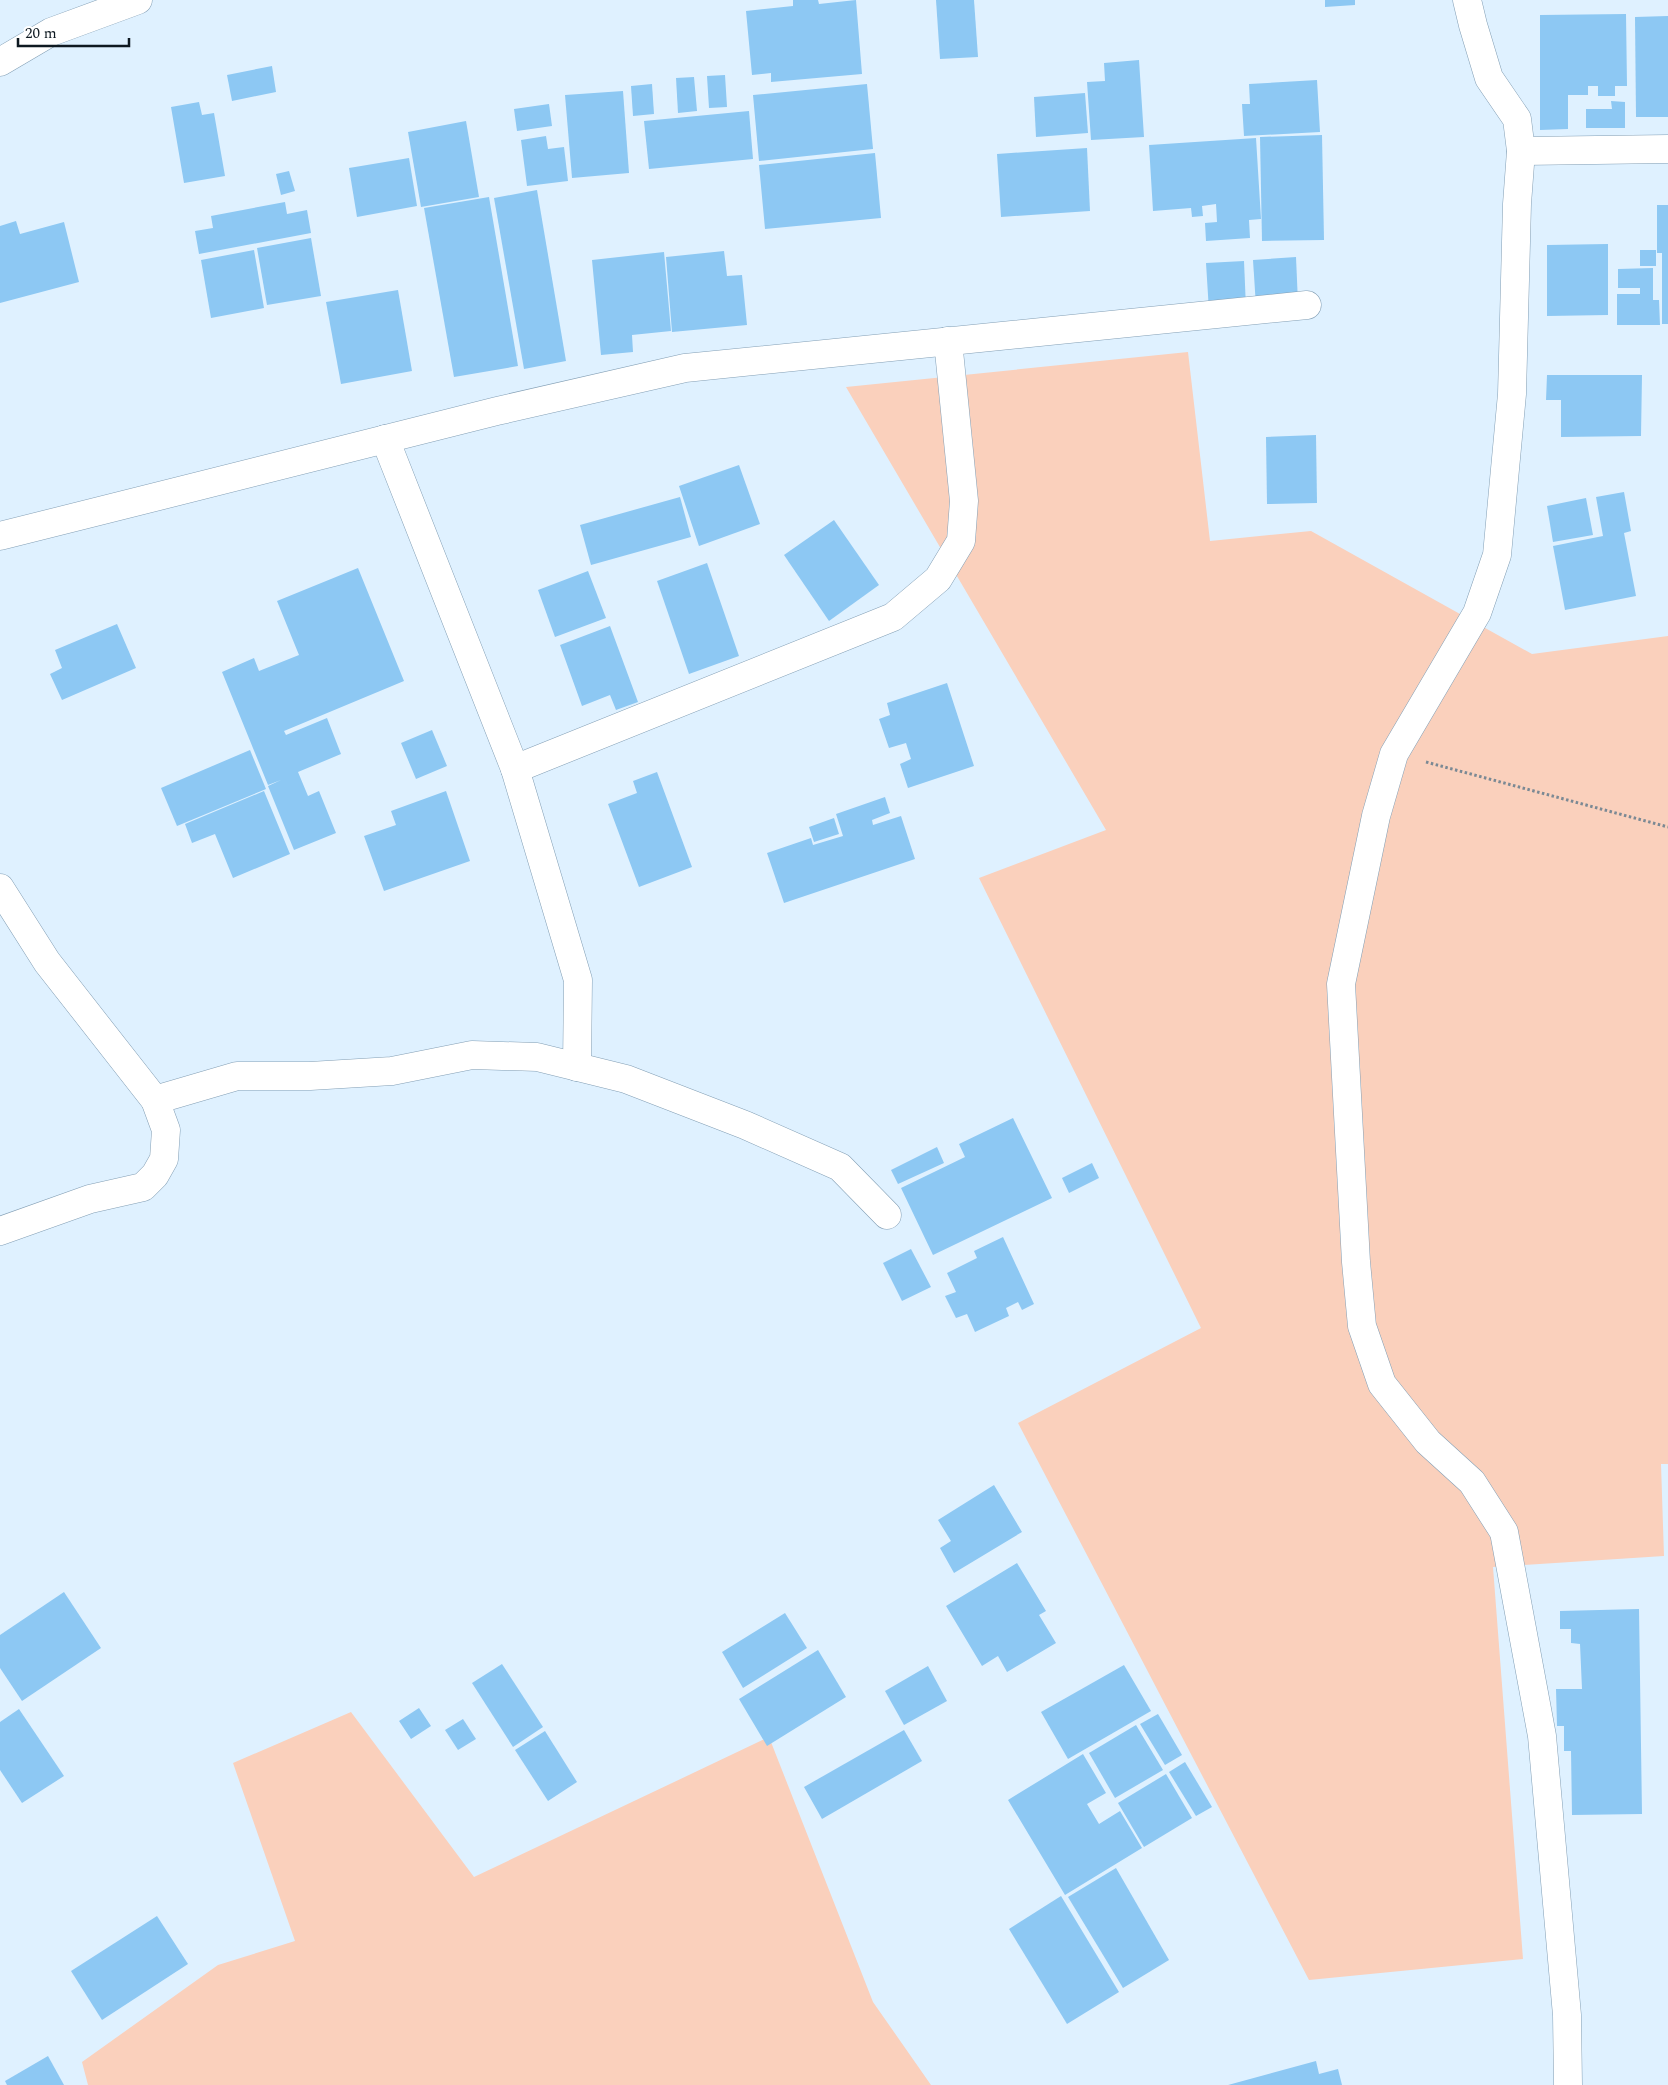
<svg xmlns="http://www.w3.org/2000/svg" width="1668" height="2085" viewBox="0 0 1668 2085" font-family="Spectral,serif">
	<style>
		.green { fill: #fad0bc }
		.building { fill: #8dc8f3 }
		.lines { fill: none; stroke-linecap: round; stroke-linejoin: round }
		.minor-casing { stroke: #839fb5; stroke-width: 29 }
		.path { stroke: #7b8994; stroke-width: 3; stroke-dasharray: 2.5 2.5; stroke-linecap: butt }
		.minor { stroke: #fff; stroke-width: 28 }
	</style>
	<rect width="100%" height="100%" fill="#dff1ff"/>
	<!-- green -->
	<g class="green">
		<polygon points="1188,352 1210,541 1311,531 1532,654 1668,636 1668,1464 1661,1464 1664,1556 1493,1567 1523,1959 1309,1980 1018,1423 1201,1328 979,878 1106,830 846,387"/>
		<polygon points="351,1712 474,1877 769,1737 873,2002 931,2085 88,2085 82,2062 218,1965 295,1941 233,1763"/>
	</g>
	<!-- building -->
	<g class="building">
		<polygon points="793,0 818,0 819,4 856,0 862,74 771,82 771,73 752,75 746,11 793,6"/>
		<polygon points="936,0 974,0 978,57 940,59"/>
		<polygon points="1325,0 1355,0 1355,5 1325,7"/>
		<polygon points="1626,14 1627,86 1615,86 1615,96 1598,96 1598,86 1588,86 1588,95 1568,95 1568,129 1540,130 1540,15"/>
		<polygon points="1668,16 1668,117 1636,117 1635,17"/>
		<polygon points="1139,60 1144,137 1091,140 1087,82 1105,81 1104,63"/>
		<polygon points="272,66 276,92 232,101 227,75"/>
		<polygon points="725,75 727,107 709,108 707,76"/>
		<polygon points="694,77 697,111 678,113 676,78"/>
		<polygon points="1317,80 1320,132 1244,136 1242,104 1250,104 1249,84"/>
		<polygon points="652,84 654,114 633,116 631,86"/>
		<polygon points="867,84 873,149 759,161 753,95"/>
		<polygon points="623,91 629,173 572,178 565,95"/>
		<polygon points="1085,93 1088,133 1036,137 1034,97"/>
		<polygon points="1611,101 1625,102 1625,128 1586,128 1586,109 1612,109"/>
		<polygon points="199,102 202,115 214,113 225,176 184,183 171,107"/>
		<polygon points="549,104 552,126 517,131 514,109"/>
		<polygon points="749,111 753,159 649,169 644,121"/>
		<polygon points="466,121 479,197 421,207 408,132"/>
		<polygon points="1322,135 1324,240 1262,241 1260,137"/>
		<polygon points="546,136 548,149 564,147 568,181 527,186 521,140"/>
		<polygon points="1256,138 1261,219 1249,220 1250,238 1206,241 1205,223 1217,222 1216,204 1202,206 1203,216 1192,217 1191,208 1153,211 1149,145"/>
		<polygon points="1087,148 1090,211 1001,217 997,154"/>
		<polygon points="875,153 881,218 765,229 759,165"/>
		<polygon points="409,158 417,206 357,217 349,168"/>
		<polygon points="289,171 295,191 281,195 276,174"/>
		<polygon points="537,190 566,361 524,369 494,198"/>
		<polygon points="489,197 518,366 454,377 424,208"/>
		<polygon points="285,202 287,214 307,210 311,233 199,254 195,231 213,228 211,216"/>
		<polygon points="1657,205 1668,205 1668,324 1662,324 1662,253 1657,253"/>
		<polygon points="16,221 20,234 64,222 79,282 0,303 0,226"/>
		<polygon points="311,238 321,296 267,305 257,248"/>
		<polygon points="1608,244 1608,315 1547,316 1547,245"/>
		<polygon points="254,250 264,308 211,318 201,260"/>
		<rect x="1640" y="250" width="16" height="16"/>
		<polygon points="724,251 727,276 742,275 747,325 672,332 666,257"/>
		<polygon points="664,252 671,331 632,335 633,352 601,355 592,260"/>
		<polygon points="1296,257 1298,303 1256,306 1253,260"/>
		<polygon points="1244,261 1246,308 1209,311 1206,263"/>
		<polygon points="1653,268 1653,300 1659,300 1660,325 1617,325 1617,294 1640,294 1640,288 1618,288 1618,269"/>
		<polygon points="398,290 412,371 341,384 326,302"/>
		<polygon points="1547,375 1642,375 1641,436 1561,437 1561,400 1546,400"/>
		<polygon points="1316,435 1317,503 1267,504 1266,437"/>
		<polygon points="739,465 760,524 699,546 679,486"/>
		<polygon points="1624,492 1631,531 1624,533 1636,596 1565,610 1553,546 1603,536 1596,497"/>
		<polygon points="680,497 691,537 591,565 580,525"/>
		<polygon points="1586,498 1593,535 1553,542 1547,506"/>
		<polygon points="834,520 879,585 829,621 784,555"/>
		<polygon points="707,563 739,656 689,674 657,581"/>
		<polygon points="358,568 404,681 284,731 286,735 327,718 341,754 298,772 308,796 319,791 336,833 294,850 268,786 281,780 268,785 222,672 254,658 259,671 299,655 277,601"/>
		<polygon points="588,571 606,618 555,637 538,590"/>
		<polygon points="117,624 136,668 62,700 50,674 62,668 55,650"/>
		<polygon points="610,626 638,702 616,710 610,695 582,706 560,645"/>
		<polygon points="947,683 974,766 908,788 900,764 911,759 906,743 889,748 879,719 890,715 887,703"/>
		<polygon points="432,730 447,766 416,779 401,743"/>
		<polygon points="250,750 266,789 177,826 161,788"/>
		<polygon points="657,772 692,867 639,887 608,804 637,793 633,781"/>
		<polygon points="264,791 290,854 233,878 215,834 192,843 185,824"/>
		<polygon points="446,791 470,861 384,891 364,836 396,825 391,811"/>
		<polygon points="885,797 890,813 872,820 873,825 901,816 915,859 784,903 767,853 811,838 813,845 843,836 836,814"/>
		<polygon points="834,818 839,834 814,842 809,827"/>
		<polygon points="1013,1118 1052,1198 933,1255 901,1188 965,1157 959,1144"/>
		<polygon points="937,1147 944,1163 898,1184 891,1170"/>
		<polygon points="1092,1163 1099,1178 1069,1193 1062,1178"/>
		<polygon points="1003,1237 1034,1304 1022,1310 1018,1302 1006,1308 1009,1316 975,1332 967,1314 956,1318 945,1296 956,1292 947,1273 977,1258 974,1251"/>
		<polygon points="911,1249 931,1287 902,1301 883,1263"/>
		<polygon points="994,1485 1022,1532 954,1573 940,1548 951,1541 938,1520"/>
		<polygon points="1017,1563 1046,1611 1039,1615 1056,1643 1007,1672 998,1656 982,1666 946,1606"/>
		<polygon points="64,1592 101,1648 22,1701 0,1668 0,1635"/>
		<polygon points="1639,1609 1642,1814 1572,1815 1571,1751 1564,1751 1564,1726 1557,1726 1556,1689 1582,1689 1580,1644 1571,1643 1571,1629 1560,1629 1560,1611"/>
		<polygon points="785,1613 807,1648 743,1688 722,1652"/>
		<polygon points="818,1650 846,1697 767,1746 739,1699"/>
		<polygon points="502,1664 543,1727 513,1747 472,1683"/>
		<polygon points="1124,1665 1151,1711 1068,1759 1041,1712"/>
		<polygon points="928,1666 947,1701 904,1725 885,1691"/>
		<polygon points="419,1708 431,1726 411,1739 399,1721"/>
		<polygon points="19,1709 64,1776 22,1803 0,1770 0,1722"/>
		<polygon points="1158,1714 1182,1755 1165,1765 1140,1724"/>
		<polygon points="463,1719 476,1739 458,1750 445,1730"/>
		<polygon points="1136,1725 1163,1770 1115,1798 1089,1753"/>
		<polygon points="904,1730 922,1761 822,1819 804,1787"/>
		<polygon points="545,1731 577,1782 548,1801 515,1750"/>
		<polygon points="1083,1754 1106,1793 1087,1804 1099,1824 1120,1811 1142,1848 1065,1895 1008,1800"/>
		<polygon points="1185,1762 1212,1807 1196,1816 1169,1772"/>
		<polygon points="1166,1774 1192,1818 1144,1847 1118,1803"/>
		<polygon points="1116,1868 1169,1960 1123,1988 1068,1897"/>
		<polygon points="1061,1896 1119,1992 1067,2024 1009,1929"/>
		<polygon points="157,1916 188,1964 102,2020 71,1971"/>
		<polygon points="48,2056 64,2085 7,2085 5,2081"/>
		<polygon points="1316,2061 1319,2074 1338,2069 1342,2085 1228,2085"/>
	</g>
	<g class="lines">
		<defs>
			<g id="minor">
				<polyline points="1467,0 1473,25 1489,78 1517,119 1521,151 1517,204 1512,394 1497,555 1477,613 1394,754 1376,816 1341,984 1356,1262 1362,1326 1382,1384 1428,1442 1472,1482 1504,1532 1542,1736 1567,2015 1568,2085"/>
				<polyline points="0,62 51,32 138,0"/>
				<polyline points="1521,151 1668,149"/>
				<polyline points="385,439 515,769 578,980 577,1067"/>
				<polyline points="0,536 497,411 685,368 1307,305"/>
				<polyline points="515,769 893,617 938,579 961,541 964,501 948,341"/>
				<polyline points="0,888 47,962 155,1100 166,1130 164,1159 155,1175 143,1187 90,1199 0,1231"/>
				<polyline points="155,1100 237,1076 310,1076 392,1071 472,1055 537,1057 626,1079 745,1125 840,1167 887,1215"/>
			</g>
		</defs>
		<!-- minor casing -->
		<use href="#minor" class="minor-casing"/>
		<!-- path -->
		<polyline class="path" points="1426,762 1668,827"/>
		<!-- minor -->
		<use href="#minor" class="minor"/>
	</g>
	<!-- scale -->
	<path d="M18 38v8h111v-8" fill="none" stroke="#0e1921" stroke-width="2.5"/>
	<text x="25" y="38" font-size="15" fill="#0e1921" stroke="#ffffff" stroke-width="4" paint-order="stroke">20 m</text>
</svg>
